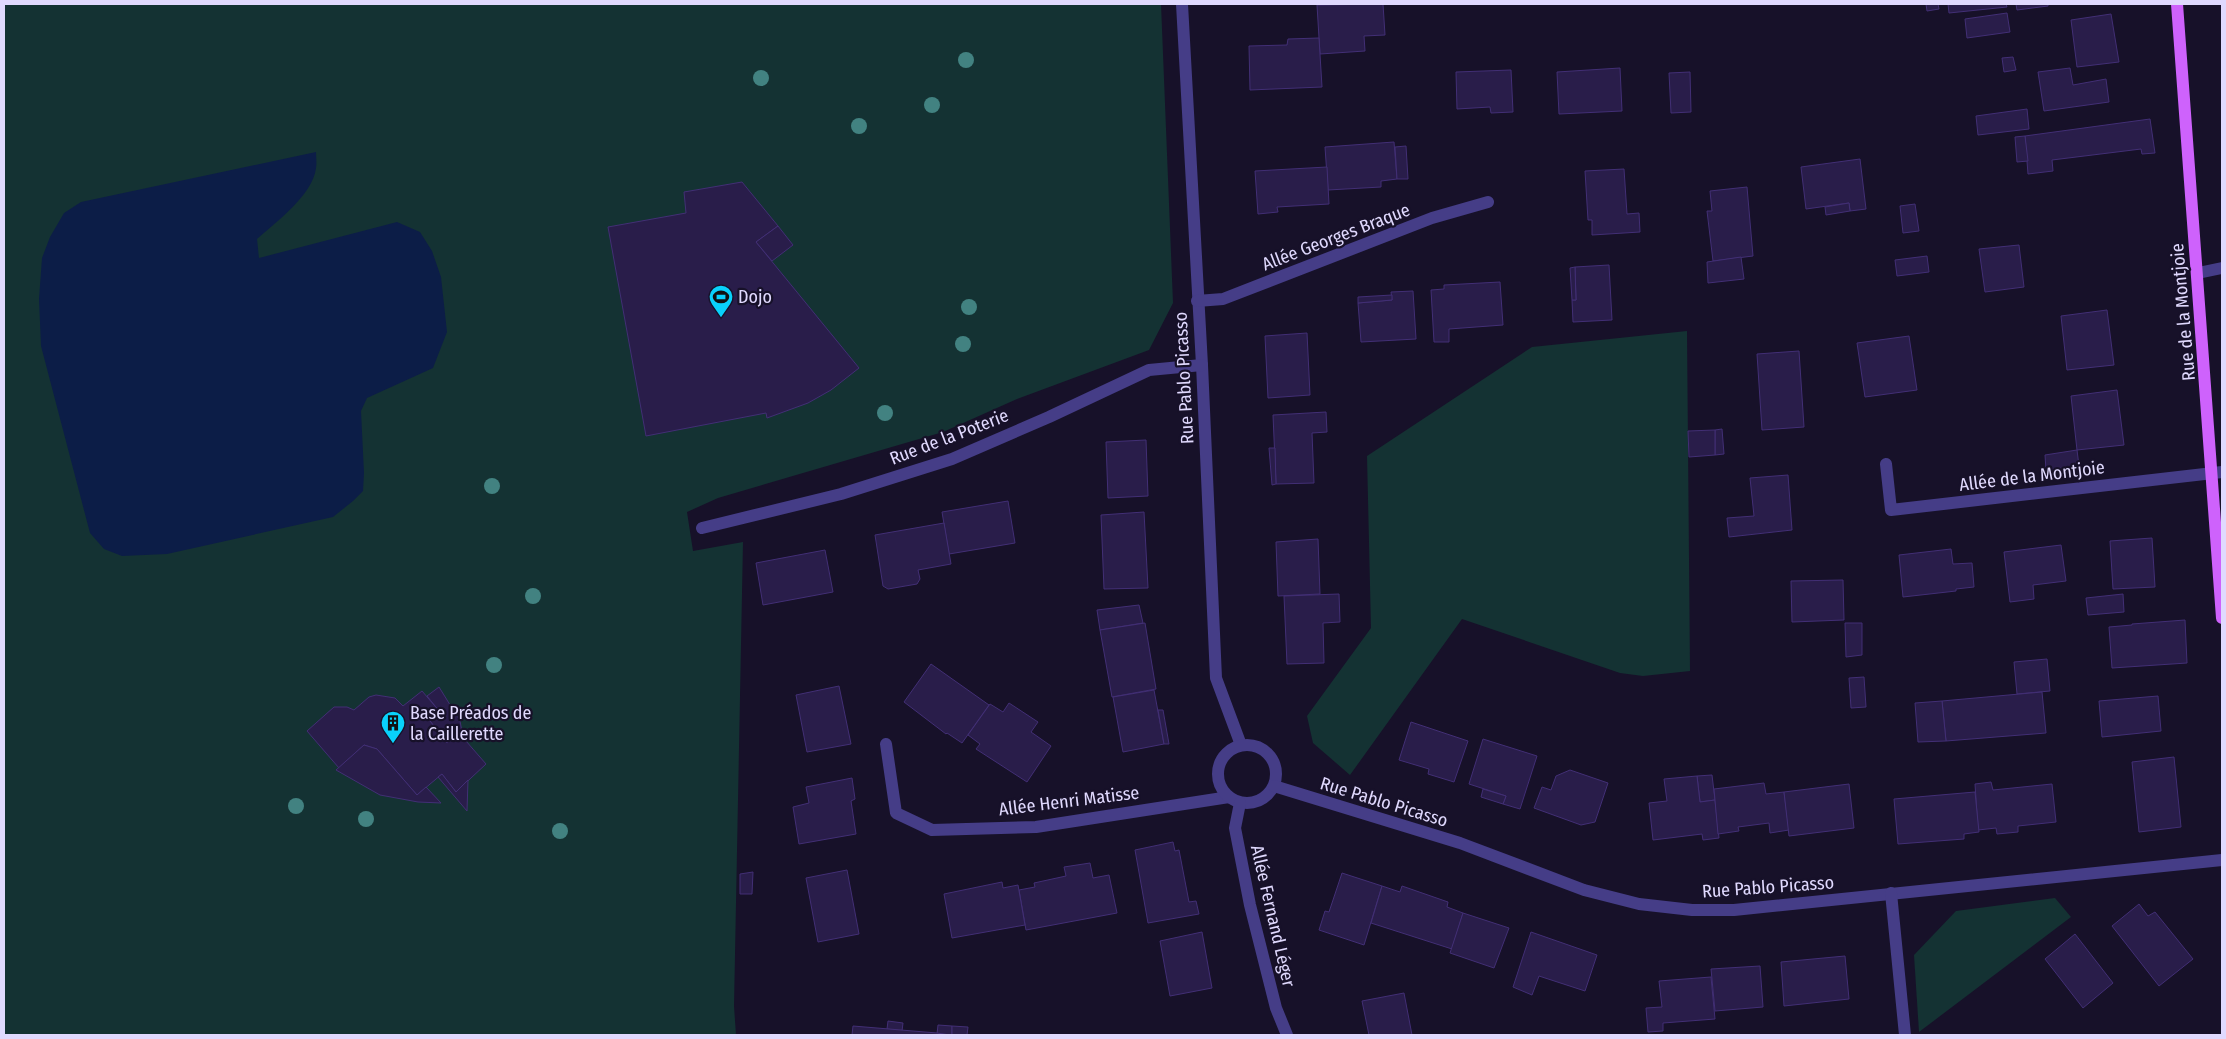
<svg xmlns="http://www.w3.org/2000/svg" width="2226" height="1039" viewBox="0 0 2226 1039" font-family="'Fira Sans Condensed',sans-serif">
	<style>
		.green { fill: #143233 }
		.water { fill: #0c1d47 }
		.building { fill: #291d4a; stroke: #422f75 }
		.lines { fill: none; stroke-linecap: round; stroke-linejoin: round }
		.minor { stroke: #453d87; stroke-width: 12 }
		.major { stroke: #ce62fc; stroke-width: 12 }
		.tree { fill: #428281 }
		.labels { text-anchor: middle; stroke-width: 4.5; stroke-linejoin: round; paint-order: stroke }
		.street-label { font-size: 18px; fill: #e0d9fe; stroke: #171129 }
		.poi-label { font-size: 18px; fill: #e0d9fe; stroke: #171129; text-anchor: start }
	</style>
	<rect width="100%" height="100%" fill="#171129"/>
	<!-- green -->
	<g class="green">
		<polygon points="4,4 1161,4 1173,303 1149,350 1017,399 943,432 718,498 687,512 693,551 743,542 734,1006 736,1035 4,1035"/>
		<polygon points="1687,331 1690,671 1643,676 1620,673 1462,619 1350,775 1313,743 1307,716 1371,628 1367,456 1532,347"/>
		<polygon points="2055,898 2071,917 1919,1032 1914,955 1956,911"/>
	</g>
	<!-- water -->
	<path class="water" d="M316,152C316,157 317,163 316,168C313,195 276,222 257,239L259,258L397,222L420,232L432,251L441,277L447,332L433,368L367,398L361,411L364,473L363,491L353,501L333,517L167,554L122,556L104,549L90,533L41,346L39,299L42,258L50,237L64,213L81,202Z"/>
	<!-- building -->
	<g class="building">
		<polygon points="1383,4 1385,35 1364,36 1365,51 1320,54 1317,5"/>
		<polygon points="1926,4 1938,4 1939,9 1927,11"/>
		<polygon points="1948,4 2006,4 2007,7 1949,13"/>
		<polygon points="2016,4 2048,4 2048,6 2017,10"/>
		<polygon points="2007,13 2010,32 1967,38 1965,19"/>
		<polygon points="2111,14 2119,62 2077,67 2071,20"/>
		<polygon points="1319,38 1322,87 1250,90 1249,46 1287,45 1288,39"/>
		<polygon points="2013,57 2016,70 2004,72 2002,58"/>
		<polygon points="1620,68 1622,111 1559,114 1557,72"/>
		<polygon points="2070,68 2073,85 2106,79 2109,102 2044,111 2038,72"/>
		<polygon points="1511,70 1513,112 1491,113 1490,107 1457,109 1456,72"/>
		<polygon points="1690,72 1691,112 1671,113 1669,73"/>
		<polygon points="2027,109 2029,129 1978,135 1976,116"/>
		<polygon points="2150,119 2155,153 2142,154 2141,149 2052,160 2053,171 2028,174 2025,136"/>
		<polygon points="2025,136 2028,161 2017,162 2015,137"/>
		<polygon points="1394,142 1397,179 1381,181 1381,187 1328,190 1325,147"/>
		<polygon points="1406,146 1408,179 1397,179 1395,147"/>
		<polygon points="1860,159 1866,209 1850,211 1849,203 1806,209 1801,167"/>
		<polygon points="1327,167 1329,204 1277,207 1278,212 1258,214 1255,171"/>
		<polygon points="1624,169 1627,214 1639,213 1640,232 1592,235 1592,220 1588,220 1585,171"/>
		<polygon points="742,182 778,226 756,242 859,368 831,390 808,403 767,418 766,413 646,436 608,227 686,213 684,192"/>
		<polygon points="1747,187 1753,256 1713,261 1707,211 1712,211 1710,191"/>
		<polygon points="1849,203 1850,211 1826,215 1825,207"/>
		<polygon points="1915,204 1919,231 1903,233 1900,206"/>
		<polygon points="778,226 793,245 772,261 756,242"/>
		<polygon points="2019,245 2024,287 1985,292 1979,249"/>
		<polygon points="1927,256 1929,272 1897,276 1895,260"/>
		<polygon points="1741,257 1744,279 1708,283 1707,262"/>
		<polygon points="1609,265 1612,320 1573,322 1572,300 1576,300 1575,267"/>
		<polygon points="1575,267 1576,300 1572,300 1570,268"/>
		<polygon points="1500,282 1503,325 1449,329 1449,342 1434,342 1431,290 1444,289 1444,285"/>
		<polygon points="1413,291 1416,339 1361,342 1358,303 1392,300 1391,292"/>
		<polygon points="1392,295 1392,300 1358,303 1358,297"/>
		<polygon points="2107,310 2114,365 2067,370 2061,316"/>
		<polygon points="1307,333 1310,395 1268,398 1265,336"/>
		<polygon points="1909,336 1917,390 1865,397 1857,343"/>
		<polygon points="1799,351 1804,427 1762,430 1757,354"/>
		<polygon points="2117,390 2124,445 2077,450 2071,396"/>
		<polygon points="1326,412 1327,432 1312,433 1314,483 1276,484 1273,415"/>
		<polygon points="1722,429 1724,454 1715,455 1715,430"/>
		<polygon points="1715,430 1715,455 1689,457 1688,431"/>
		<polygon points="1146,440 1148,496 1108,498 1106,442"/>
		<polygon points="1269,448 1275,448 1276,484 1272,485"/>
		<polygon points="2077,450 2079,466 2046,470 2045,455"/>
		<polygon points="1788,475 1792,530 1729,537 1727,518 1754,516 1750,478"/>
		<polygon points="1008,501 1015,543 949,554 942,512"/>
		<polygon points="1144,512 1148,588 1104,589 1101,515"/>
		<polygon points="944,523 951,564 918,570 920,579 917,584 888,589 883,586 875,535"/>
		<polygon points="2152,538 2155,587 2113,589 2110,541"/>
		<polygon points="1318,539 1320,594 1278,596 1276,542"/>
		<polygon points="2061,545 2066,581 2033,585 2034,599 2010,602 2004,552"/>
		<polygon points="1951,549 1953,564 1972,563 1974,587 1956,589 1956,591 1903,597 1899,555"/>
		<polygon points="825,550 833,592 763,605 756,563"/>
		<polygon points="1843,580 1844,620 1792,622 1791,581"/>
		<polygon points="1339,594 1340,622 1323,623 1324,663 1287,664 1284,596"/>
		<polygon points="2123,594 2124,612 2088,615 2086,598"/>
		<polygon points="1139,605 1143,623 1100,630 1097,610"/>
		<polygon points="2185,620 2187,663 2112,668 2109,627 2132,625 2132,624"/>
		<polygon points="1145,623 1156,689 1112,697 1100,630"/>
		<polygon points="1845,623 1862,623 1862,655 1846,657"/>
		<polygon points="2047,659 2050,691 2017,694 2014,662"/>
		<polygon points="931,664 989,705 962,743 947,733 946,734 904,702"/>
		<polygon points="1864,677 1866,707 1851,708 1849,678"/>
		<polygon points="839,686 851,744 807,752 796,695"/>
		<polygon points="439,687 460,721 463,737 459,733 447,743 430,721 440,712 427,696"/>
		<polygon points="1154,690 1164,744 1123,752 1113,697"/>
		<polygon points="422,691 440,712 430,721 447,743 459,733 486,764 456,792 442,774 417,795 377,749 364,745 339,768 307,731 334,707 347,707 354,710 369,697 376,695 395,698 403,706"/>
		<polygon points="2042,692 2046,733 1946,741 1942,701"/>
		<polygon points="2158,696 2161,731 2102,737 2099,701"/>
		<polygon points="1942,701 1946,741 1918,742 1915,703"/>
		<polygon points="1009,703 1038,722 1031,732 1051,746 1027,782 976,749 980,744 968,735 990,704 1003,712"/>
		<polygon points="1158,710 1163,710 1169,744 1164,744"/>
		<polygon points="1411,722 1468,741 1454,782 1428,774 1429,769 1399,760"/>
		<polygon points="1483,739 1537,756 1520,809 1503,804 1506,796 1469,784"/>
		<polygon points="364,745 377,749 417,795 426,787 441,803 418,802 380,795 336,770"/>
		<polygon points="2174,757 2181,827 2139,832 2132,762"/>
		<polygon points="1570,770 1608,783 1595,822 1581,825 1534,808 1542,787 1551,790 1556,776"/>
		<polygon points="442,774 456,792 468,780 467,811 438,777"/>
		<polygon points="1712,775 1715,800 1700,802 1697,776"/>
		<polygon points="1697,776 1700,802 1715,800 1719,838 1703,840 1702,834 1653,840 1649,803 1667,801 1664,779"/>
		<polygon points="852,778 855,799 851,801 856,834 799,844 793,807 809,803 806,787"/>
		<polygon points="1991,782 1993,790 2052,784 2056,822 2018,826 2018,832 1997,834 1996,828 1978,830 1975,784"/>
		<polygon points="1764,783 1766,794 1784,792 1789,830 1770,833 1769,823 1738,827 1739,831 1718,834 1714,789"/>
		<polygon points="1849,784 1854,828 1789,836 1784,792"/>
		<polygon points="1483,789 1506,796 1503,804 1481,797"/>
		<polygon points="1975,792 1979,832 1964,834 1964,839 1898,844 1894,799"/>
		<polygon points="1173,842 1175,851 1179,850 1189,902 1196,901 1199,914 1148,923 1135,850"/>
		<polygon points="1090,863 1093,878 1109,875 1117,913 1026,930 1019,890 1035,887 1034,883 1066,876 1064,867"/>
		<polygon points="847,870 859,934 818,942 806,878"/>
		<polygon points="753,872 752,894 740,894 740,874"/>
		<polygon points="1342,873 1382,886 1364,945 1319,930 1325,911 1329,912"/>
		<polygon points="1002,882 1003,888 1018,885 1025,925 952,938 944,894"/>
		<polygon points="1382,886 1400,892 1402,886 1448,902 1447,907 1463,913 1452,949 1371,923"/>
		<polygon points="2139,904 2148,916 2155,912 2193,959 2159,986 2112,926"/>
		<polygon points="1463,913 1509,928 1494,968 1450,953"/>
		<polygon points="1202,932 1212,988 1170,996 1160,941"/>
		<polygon points="1531,932 1597,955 1585,991 1539,976 1532,995 1513,987"/>
		<polygon points="2075,934 2113,983 2083,1008 2045,959"/>
		<polygon points="1845,956 1849,999 1784,1006 1781,962"/>
		<polygon points="1760,966 1763,1007 1715,1011 1711,969"/>
		<polygon points="1711,977 1715,1019 1663,1023 1663,1031 1648,1032 1646,1008 1662,1007 1659,981"/>
		<polygon points="1404,993 1412,1035 1369,1035 1362,1001"/>
		<polygon points="888,1021 903,1023 902,1031 887,1029"/>
		<polygon points="938,1025 952,1026 952,1035 937,1034"/>
		<polygon points="853,1026 937,1033 950,1035 852,1035"/>
		<polygon points="952,1026 968,1027 967,1035 952,1035"/>
	</g>
	<g class="lines">
		<!-- minor -->
		<g class="minor">
			<polyline points="1182,4 1202,365 1216,678 1241,745"/>
			<polyline points="2198,273 2222,268"/>
			<polyline points="1197,301 1223,299 1432,218 1488,202"/>
			<polyline points="1886,464 1891,510 2222,472"/>
			<polyline points="702,528 841,494 952,459 1049,417 1149,370 1202,365"/>
			<polyline points="886,744 896,813 932,830 1036,827 1229,797"/>
			<circle cx="1247" cy="774" r="29"/>
			<polyline points="1274,786 1460,843 1584,890 1639,904 1692,910 1734,910 2222,860"/>
			<polyline points="1240,803 1235,828 1250,905 1276,1008 1287,1035"/>
			<polyline points="1891,893 1905,1035"/>
		</g>
		<!-- major -->
		<polyline class="major" points="2177,4 2222,618"/>
	</g>
	<!-- trees -->
	<g class="tree">
		<circle cx="966" cy="60" r="8"/>
		<circle cx="761" cy="78" r="8"/>
		<circle cx="932" cy="105" r="8"/>
		<circle cx="859" cy="126" r="8"/>
		<circle cx="969" cy="307" r="8"/>
		<circle cx="963" cy="344" r="8"/>
		<circle cx="885" cy="413" r="8"/>
		<circle cx="492" cy="486" r="8"/>
		<circle cx="533" cy="596" r="8"/>
		<circle cx="494" cy="665" r="8"/>
		<circle cx="296" cy="806" r="8"/>
		<circle cx="366" cy="819" r="8"/>
		<circle cx="560" cy="831" r="8"/>
	</g>
	<!-- icons -->
	<defs>
		<symbol id="stadium-pin" viewBox="-11 -11 22 30"><path d="M0 17L-7.5 6A9.5 9.5 0 1 1 7.5 6Z" fill="#09d1fb" stroke="#171129"/><path d="M0-5a6.5 5 0 1 0 0 10a6.5 5 0 1 0 0-10ZM-3.5-1.8h7v3.6h-7Z" fill="#111"/></symbol>
		<symbol id="building-pin" viewBox="-11 -11 22 30"><path d="M0 17L-7.5 6A9.5 9.5 0 1 1 7.5 6Z" fill="#09d1fb" stroke="#171129"/><path d="M-4-6H4V6H1V3H-1V6H-4ZM-2.5-4.3h1.7v1.8h-1.7ZM.8-4.3h1.7v1.8H.8ZM-2.5-1h1.7V.8h-1.7ZM.8-1h1.7V.8H.8Z" fill="#111"/></symbol>
	</defs>
	<g fill-rule="evenodd">
		<use href="#stadium-pin" x="707" y="283" width="28" height="38"/>
		<use href="#building-pin" x="379" y="709" width="28" height="38"/>
	</g>
	<g class="labels">
		<!-- street labels -->
		<g class="street-label">
			<text transform="translate(1336 237) rotate(-21)" y="6">Allée Georges Braque</text>
			<text transform="translate(2183 312) rotate(-95)" y="6">Rue de la Montjoie</text>
			<text transform="translate(1184 378) rotate(-93)" y="6">Rue Pablo Picasso</text>
			<text transform="translate(949 437) rotate(-21)" y="6">Rue de la Poterie</text>
			<text transform="translate(2032 476) rotate(-7)" y="6">Allée de la Montjoie</text>
			<text transform="translate(1069 801) rotate(-7)" y="6">Allée Henri Matisse</text>
			<text transform="translate(1384 802) rotate(17)" y="6">Rue Pablo Picasso</text>
			<text transform="translate(1768 887) rotate(-4)" y="6">Rue Pablo Picasso</text>
			<text transform="translate(1273 916) rotate(77)" y="6">Allée Fernand Léger</text>
		</g>
		<!-- poi labels -->
		<g class="poi-label">
			<text x="738" y="303">Dojo</text>
			<text x="410" y="719">Base Préados de<tspan x="410" dy="21">la Caillerette</tspan></text>
		</g>
	</g>
	<!-- border -->
	<rect width="2226" height="1039" fill="none" stroke="#e0d9fe" stroke-width="10"/>
</svg>
